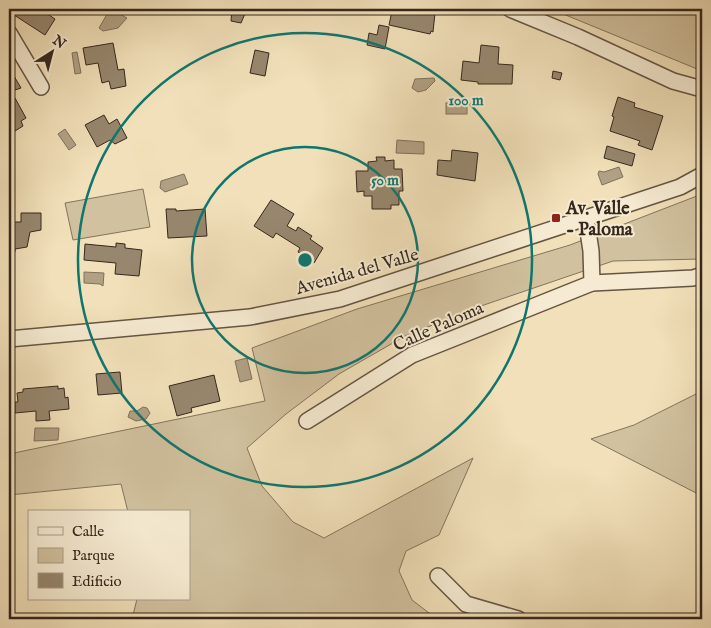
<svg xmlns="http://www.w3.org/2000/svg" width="711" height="628" viewBox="0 0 711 628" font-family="'IM FELL English',serif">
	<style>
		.green { fill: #d1c19e; stroke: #84745e }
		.water { fill: #b1a184; stroke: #80705b }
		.building { fill: #97876e; stroke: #36271d }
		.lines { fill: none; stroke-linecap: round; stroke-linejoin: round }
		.minor-casing { stroke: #655544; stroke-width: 18 }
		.minor { stroke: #f6ebd2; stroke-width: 15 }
		.ring { fill: none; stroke: #0f766e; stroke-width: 2.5 }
		.poi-dot { fill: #8f2418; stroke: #f6ebd2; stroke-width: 2 }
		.labels { text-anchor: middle; stroke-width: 4; stroke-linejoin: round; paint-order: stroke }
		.poi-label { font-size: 18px; font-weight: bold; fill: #36271d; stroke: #f6ebd2; text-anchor: start }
		.street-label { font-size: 18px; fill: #36271d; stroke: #f6ebd2 }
		.centre { fill: #0f766e; stroke: #f6ebd2; stroke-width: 2.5 }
		.ring-label { font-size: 15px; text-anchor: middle; font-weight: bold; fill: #0f766e; stroke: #f6ebd2; stroke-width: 4; stroke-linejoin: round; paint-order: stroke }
	</style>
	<rect width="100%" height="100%" fill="#f1e0b9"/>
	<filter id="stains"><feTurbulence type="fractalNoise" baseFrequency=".004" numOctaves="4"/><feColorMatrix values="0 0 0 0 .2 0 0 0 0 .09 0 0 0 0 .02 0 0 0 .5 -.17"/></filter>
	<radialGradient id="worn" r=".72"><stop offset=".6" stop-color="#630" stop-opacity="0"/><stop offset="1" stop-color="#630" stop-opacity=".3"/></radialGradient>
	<!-- green -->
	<g class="green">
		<polygon points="551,9 702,9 702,71"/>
		<polygon points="143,189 150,227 73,240 65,203"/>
		<polygon points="702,194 702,259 613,261 478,307 405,336 339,374 286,414 247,448 262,486 293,522 324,538 473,458 439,535 406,551 399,571 412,600 437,619 132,619 137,599 189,599 189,512 128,512 121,484 9,495 9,454 265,401 252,348 357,309 570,245"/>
		<polygon points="702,391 702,496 591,439 634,425"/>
	</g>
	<!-- water -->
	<g class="water">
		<polygon points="110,9 127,18 118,28 103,31 99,28"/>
		<polygon points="77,52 81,73 75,74 72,53"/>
		<polygon points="415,79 434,78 435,81 426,90 418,92 412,88"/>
		<rect x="446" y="103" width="21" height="11"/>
		<polygon points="65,129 76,145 69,150 58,134"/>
		<polygon points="397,140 424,142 424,154 396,153"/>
		<polygon points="619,167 623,177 602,185 598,174 599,171 604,172"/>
		<polygon points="184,174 188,184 165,192 160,188 161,181"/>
		<polygon points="84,272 104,273 103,286 100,284 84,283"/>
		<polygon points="247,358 252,379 240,382 235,361"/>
		<polygon points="143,407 147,408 150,413 146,419 136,421 128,417 130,411 137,411"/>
		<polygon points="35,428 59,428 58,440 34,441"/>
	</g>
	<!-- building -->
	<g class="building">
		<polygon points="18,9 45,9 43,11 55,19 45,35 14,15"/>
		<polygon points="232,9 247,9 241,23 231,21"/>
		<polygon points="398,9 416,9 435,13 433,32 431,31 430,34 389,25 392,11 397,13"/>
		<polygon points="379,25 389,27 385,49 367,45 369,33 377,35"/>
		<polygon points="113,43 118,70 124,69 126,86 111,89 109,81 102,83 98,63 86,65 83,48"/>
		<polygon points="481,45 499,47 498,64 513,65 512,84 478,84 478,82 461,80 463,61 479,63"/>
		<polygon points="255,50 269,53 265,76 250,73"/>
		<polygon points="553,71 562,73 560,80 552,78"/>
		<polygon points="14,76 21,88 9,92 9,79"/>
		<polygon points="618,97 635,103 634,107 663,116 652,150 638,145 640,141 610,131 614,117 612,116"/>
		<polygon points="15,98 26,118 21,121 23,126 15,131 12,126 9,128 9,102"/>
		<polygon points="104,115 109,124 117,119 127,138 115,144 110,140 97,147 85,125"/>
		<polygon points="607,146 635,154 632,166 604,158"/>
		<polygon points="452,150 478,153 475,181 437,175 438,160 451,161"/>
		<polygon points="376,157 385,157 385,161 394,160 394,169 402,169 403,191 399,191 399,205 391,205 391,209 372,209 372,196 364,196 364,191 357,192 356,171 368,171 368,162 377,161"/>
		<polygon points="271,200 294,214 287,226 296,231 298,227 312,236 310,239 323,248 314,263 298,252 300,248 276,233 273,238 254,226"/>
		<polygon points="166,209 176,209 176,211 205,209 207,236 168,238"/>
		<polygon points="21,213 41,213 41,230 30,232 27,247 15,249 15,252 9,252 9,222 21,222"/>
		<polygon points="116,243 125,244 125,248 142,250 139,276 115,274 116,263 84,260 85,244 116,247"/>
		<polygon points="120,372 122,393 98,395 96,374"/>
		<polygon points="214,375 220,401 191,408 192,412 177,416 169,386"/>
		<polygon points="58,386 58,389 64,388 65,398 68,397 69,409 49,411 50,420 36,421 36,411 15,413 15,402 18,402 17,393 23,392 23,389"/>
	</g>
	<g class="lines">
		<defs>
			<g id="minor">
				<polyline points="510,9 578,37 673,81 702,89"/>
				<polyline points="9,33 41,87"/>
				<polyline points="586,218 591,251 592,283"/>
				<polyline points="9,339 250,317 340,299 680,187 702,175"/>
				<polyline points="307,421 412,355 592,283 693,278 702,275"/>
				<polyline points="438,576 466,604 518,619"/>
			</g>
		</defs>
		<!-- minor casing -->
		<use href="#minor" class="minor-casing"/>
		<!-- minor -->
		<use href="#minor" class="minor"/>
	</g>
	<!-- distance rings -->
	<g class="ring">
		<circle cx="305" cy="260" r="113"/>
		<circle cx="305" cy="260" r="227"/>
	</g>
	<!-- markers -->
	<rect class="poi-dot" x="551" y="213" width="10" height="10" rx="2.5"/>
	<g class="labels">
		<!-- poi labels -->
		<g class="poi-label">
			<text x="566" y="214">Av. Valle<tspan x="566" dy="21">- Paloma</tspan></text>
		</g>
		<!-- street labels -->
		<g class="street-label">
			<text transform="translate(357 271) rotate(-16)" y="6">Avenida del Valle</text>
			<text transform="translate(438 326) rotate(-24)" y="6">Calle Paloma</text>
		</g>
	</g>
	<circle cx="305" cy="260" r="8" class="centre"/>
	<g class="ring-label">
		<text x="466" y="105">100 m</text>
		<text x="385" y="185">50 m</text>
	</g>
	<!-- margin -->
	<rect width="711" height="628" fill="none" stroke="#f1e0b9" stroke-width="30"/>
	<rect x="10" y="10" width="691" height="608" fill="none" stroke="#36271d" stroke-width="2.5"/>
	<rect x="15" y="15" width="681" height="598" fill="none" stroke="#36271d"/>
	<!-- legend -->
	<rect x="28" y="510" width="162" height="90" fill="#f6ebd2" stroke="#a99d8a"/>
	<rect x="38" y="527" width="25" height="8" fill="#f6ebd2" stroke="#a99d8a"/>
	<text x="72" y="536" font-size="15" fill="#36271d">Calle</text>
	<rect x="38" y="548" width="25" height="15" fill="#d1c19e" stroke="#a99d8a"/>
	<text x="72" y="560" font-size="15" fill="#36271d">Parque</text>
	<rect x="38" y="573" width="25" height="15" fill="#97876e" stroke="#a99d8a"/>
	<text x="72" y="586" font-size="15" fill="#36271d">Edificio</text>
	<!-- north arrow -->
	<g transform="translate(52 52) rotate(36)" stroke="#f6ebd2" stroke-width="4" paint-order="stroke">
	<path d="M0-4L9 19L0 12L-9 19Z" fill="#36271d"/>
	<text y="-8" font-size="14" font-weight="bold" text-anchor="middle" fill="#36271d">N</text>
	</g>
	<rect width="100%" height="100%" filter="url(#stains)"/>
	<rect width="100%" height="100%" fill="url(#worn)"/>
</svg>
